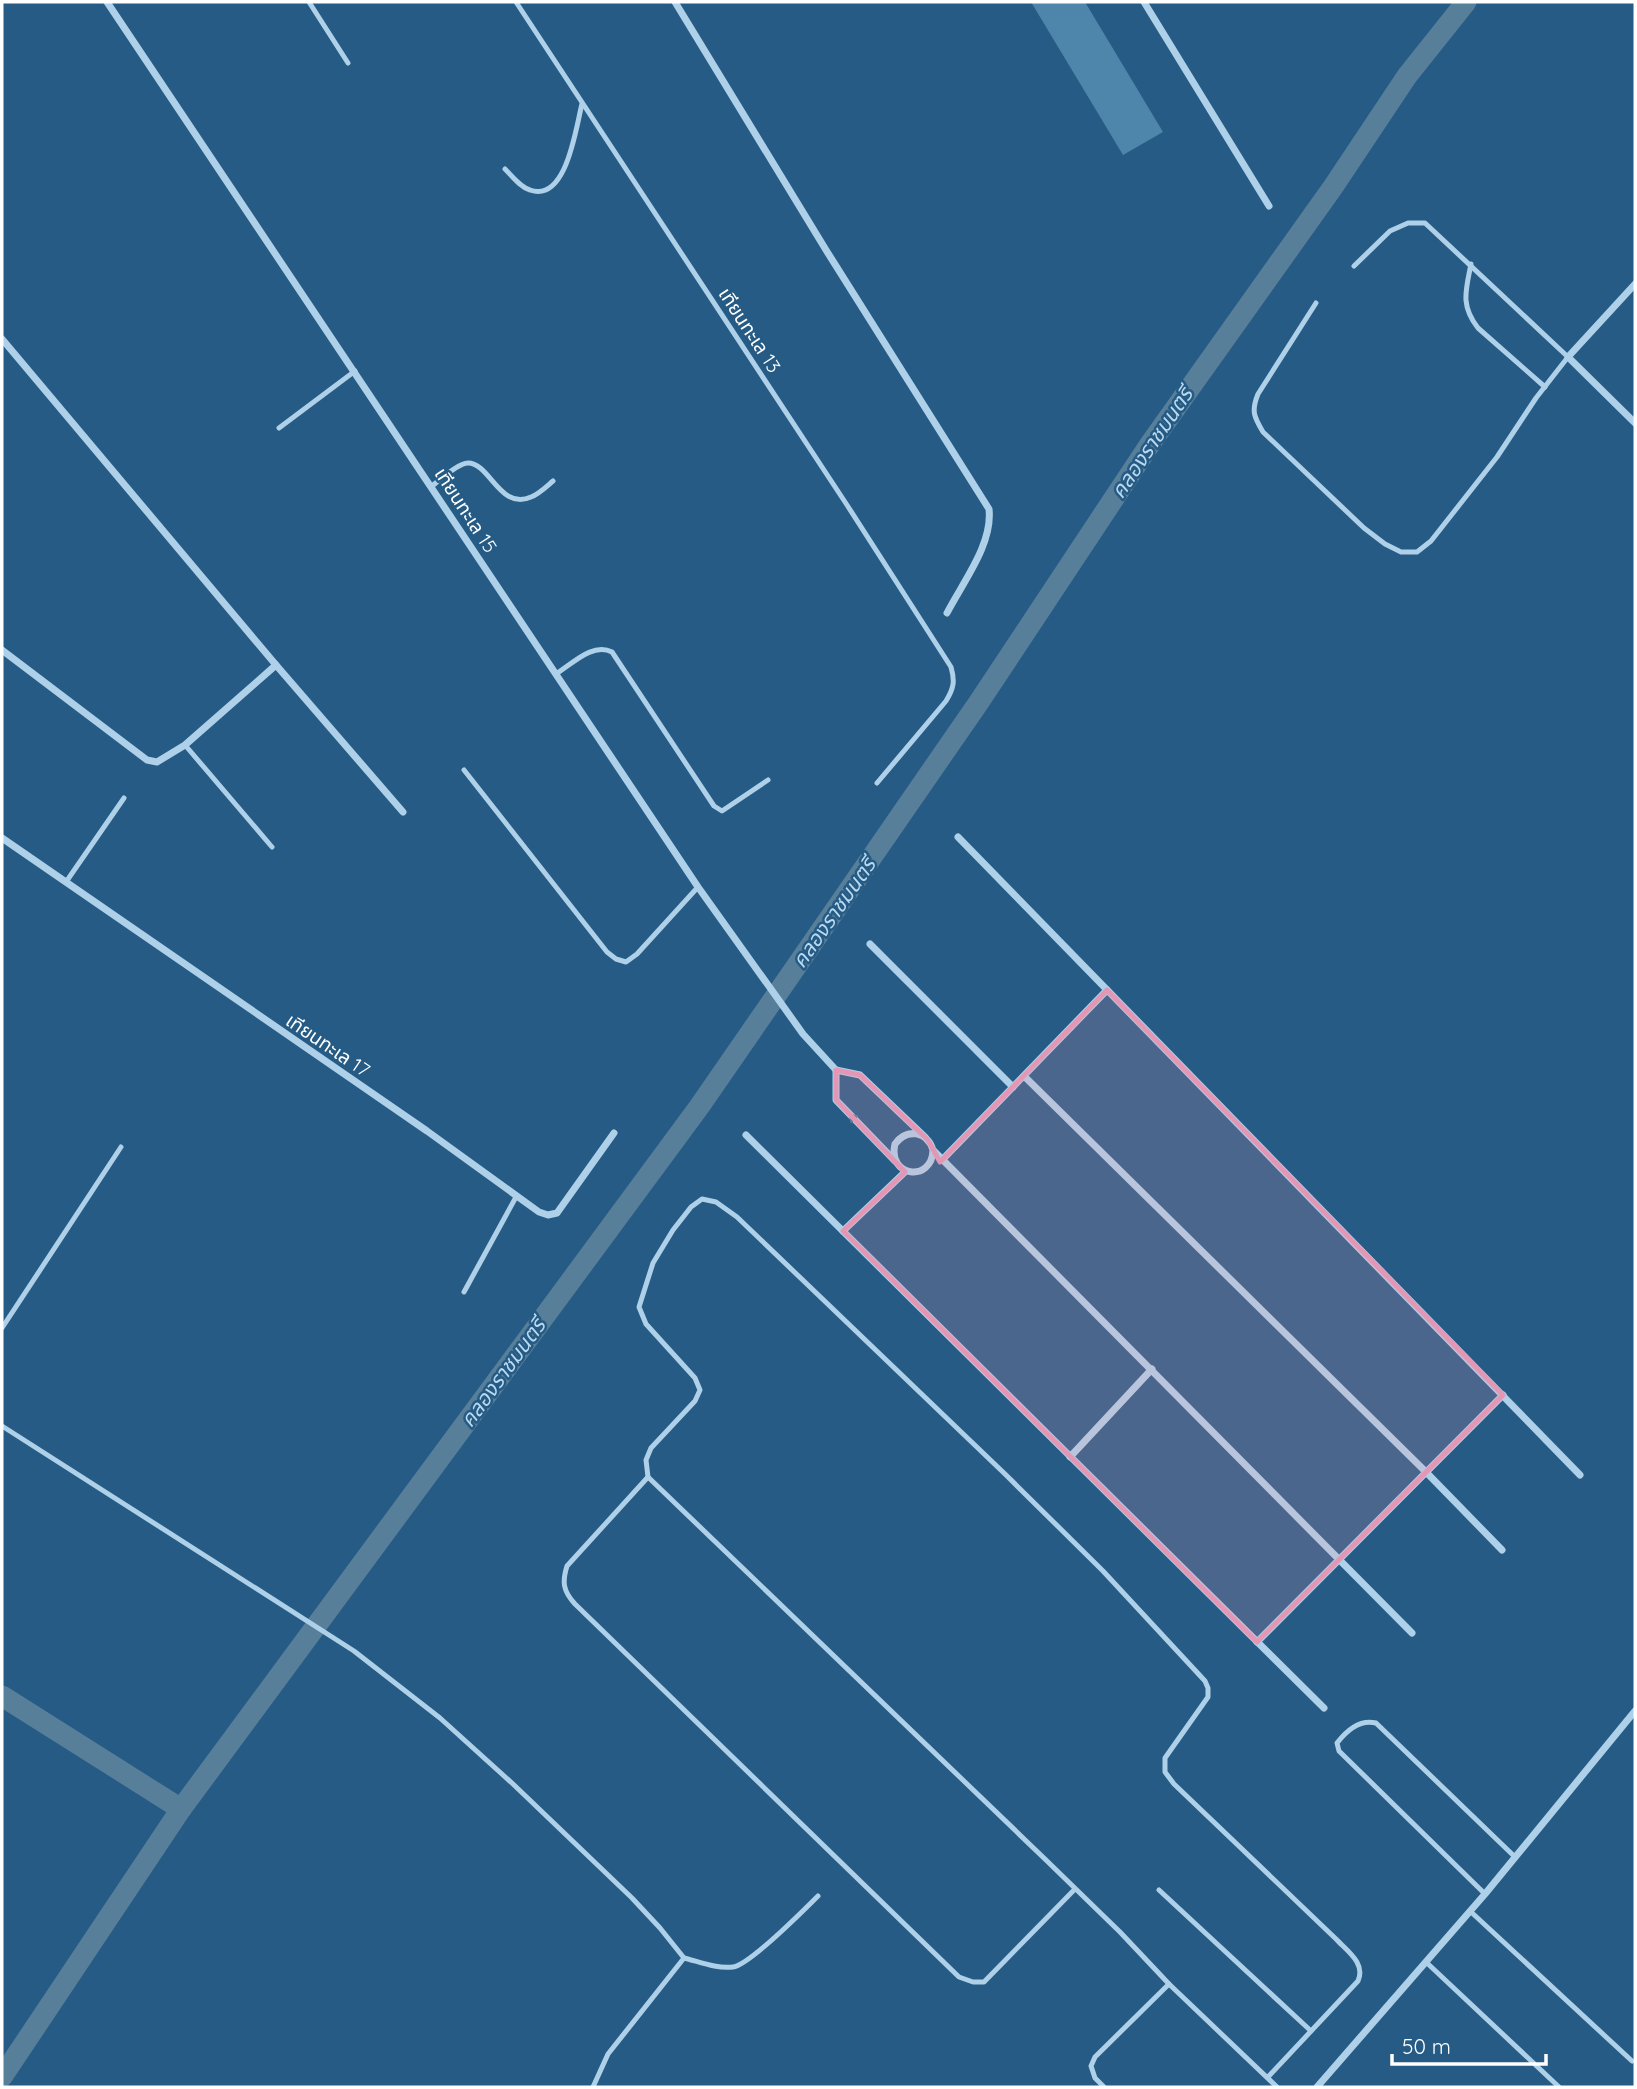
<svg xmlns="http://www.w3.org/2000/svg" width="1637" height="2089" viewBox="0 0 1637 2089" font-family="Quicksand,'Noto Sans Thai',sans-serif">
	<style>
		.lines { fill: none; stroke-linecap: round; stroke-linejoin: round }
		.canal { stroke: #587f9a; stroke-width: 21 }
		.building { fill: #4e85ab }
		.lane { stroke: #aed0e8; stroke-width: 5 }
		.street { stroke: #aed0e8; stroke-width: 7 }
		.oneway { fill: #4e7ea2 }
		.marked { fill: #e497b5; fill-opacity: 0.2; stroke: #e497b5; stroke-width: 5; stroke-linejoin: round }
		.labels { text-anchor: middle; stroke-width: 5; stroke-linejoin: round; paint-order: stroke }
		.street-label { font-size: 19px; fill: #fff; stroke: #255b84 }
		.water-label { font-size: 21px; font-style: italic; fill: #bad9ef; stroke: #255b84 }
	</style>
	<rect width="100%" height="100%" fill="#255b84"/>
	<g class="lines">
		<!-- canal -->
		<g class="canal">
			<polyline points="2,1696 181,1809 2,2077"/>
			<polyline points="181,1809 699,1107 979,702 1150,444 1333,187 1407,76 1466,2"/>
		</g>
	</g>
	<!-- building -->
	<polygon class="building" points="1031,2 1085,2 1163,132 1123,155"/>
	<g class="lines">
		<!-- lane -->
		<g class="lane">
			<polyline points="309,2 348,63"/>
			<path d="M516,2L847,505L951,667C955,681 954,688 946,701L877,783"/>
			<path d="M505,169C512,176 520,187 530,190C567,203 576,126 582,104"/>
			<path d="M1471,264C1466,290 1460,305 1478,328L1545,387"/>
			<path d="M1316,303L1258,394C1251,411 1254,417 1263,432L1364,528L1385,544L1401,552H1417L1431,541L1497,457L1536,398L1568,357L1425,223H1408L1390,231L1354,266"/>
			<polyline points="279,428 355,371"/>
			<path d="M432,486C440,480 458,463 468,463C490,463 500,511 531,497C539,494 547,486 553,481"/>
			<path d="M556,674C572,664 593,642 612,652L714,806L722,811L768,780"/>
			<polyline points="185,745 272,847"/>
			<polyline points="464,770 607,952 616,959 626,962 637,954 698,887"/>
			<polyline points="66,882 124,798"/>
			<polyline points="464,1292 516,1197"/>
			<polyline points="2,1328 121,1147"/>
			<polyline points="2,1426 354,1651 440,1718 513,1784 632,1898 660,1928 684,1958 608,2054 593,2087"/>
			<path d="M648,1477L646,1460L651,1448L695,1401L700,1390L695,1378L646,1324L639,1307L653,1263L673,1230L691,1207L702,1199L716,1202L737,1217L1006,1475L1103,1571L1205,1681L1208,1688V1697L1165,1758V1772L1174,1784L1336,1939C1347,1951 1366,1963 1358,1981L1268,2077"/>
			<path d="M1075,1889L984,1982H973L959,1977L575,1604C563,1591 562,1582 567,1566L648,1477L1047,1861L1120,1932L1169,1984L1277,2087"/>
			<polyline points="1159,1890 1311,2031"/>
			<path d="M1485,1894L1339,1751L1337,1743C1347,1730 1360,1719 1376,1723L1515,1857"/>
			<polyline points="1470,1911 1632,2061"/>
			<path d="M684,1958C700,1962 717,1969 733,1967C749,1965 804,1910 818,1896"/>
			<polyline points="1426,1962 1559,2087"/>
			<polyline points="1104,2087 1095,2078 1091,2066 1095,2057 1169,1984"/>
		</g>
		<!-- street -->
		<g class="street">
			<polyline points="107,2 698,887 803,1034 836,1070 860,1075 925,1137"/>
			<path d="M675,2L826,250L989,509C993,544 963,582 947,613"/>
			<polyline points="1144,2 1269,206"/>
			<polyline points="1635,284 1568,357 1635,423"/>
			<polyline points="2,339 276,665 403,812"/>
			<polyline points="2,650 147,760 157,762 185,745 276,665"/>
			<polyline points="958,837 1580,1475"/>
			<polyline points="2,838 427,1131 539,1212 548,1215 557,1213 614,1133"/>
			<polyline points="870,944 1013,1087"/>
			<polyline points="836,1070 836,1100 895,1161"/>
			<polyline points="1025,1077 1426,1472 1502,1550"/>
			<polyline points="746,1135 1324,1708"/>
			<path d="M933,1150C932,1183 887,1177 895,1144C907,1128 927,1131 933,1150L1412,1633"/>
			<polyline points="943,1159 1107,990"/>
			<polyline points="843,1231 906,1171"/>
			<polyline points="1070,1457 1152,1369"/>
			<polyline points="1257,1642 1503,1395"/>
			<polyline points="1317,2087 1485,1894 1635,1711"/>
		</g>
	</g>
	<!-- one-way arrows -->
	<defs><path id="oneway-solid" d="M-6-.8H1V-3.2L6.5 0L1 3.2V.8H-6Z" transform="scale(1.75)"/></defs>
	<use class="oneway" href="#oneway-solid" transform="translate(856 1121) rotate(-134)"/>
	<!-- marked area -->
	<path class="marked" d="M1107,990L1503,1395L1257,1642L843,1231L905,1172L836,1100V1070L860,1075L928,1140L940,1162Z"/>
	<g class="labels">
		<!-- street labels -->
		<g class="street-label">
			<text transform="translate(750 330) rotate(57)" y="7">เทียนทะเล 13</text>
			<text transform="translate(466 510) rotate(57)" y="7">เทียนทะเล 15</text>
			<text transform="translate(328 1045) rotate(34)" y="7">เทียนทะเล 17</text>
		</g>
		<!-- water labels -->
		<g class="water-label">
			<text transform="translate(1152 443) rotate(-56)" y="7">คลองราชมนตรี</text>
			<text transform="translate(834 913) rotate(-55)" y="7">คลองราชมนตรี</text>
			<text transform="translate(503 1373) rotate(-54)" y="7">คลองราชมนตรี</text>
		</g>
	</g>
	<!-- border -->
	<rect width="1637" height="2089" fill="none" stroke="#ffffff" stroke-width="7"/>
	<!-- scale -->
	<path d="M1392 2054v10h154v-10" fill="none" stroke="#ffffff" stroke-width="3.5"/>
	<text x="1402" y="2054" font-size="21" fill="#ffffff" stroke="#255b84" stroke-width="5" paint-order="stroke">50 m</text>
</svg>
